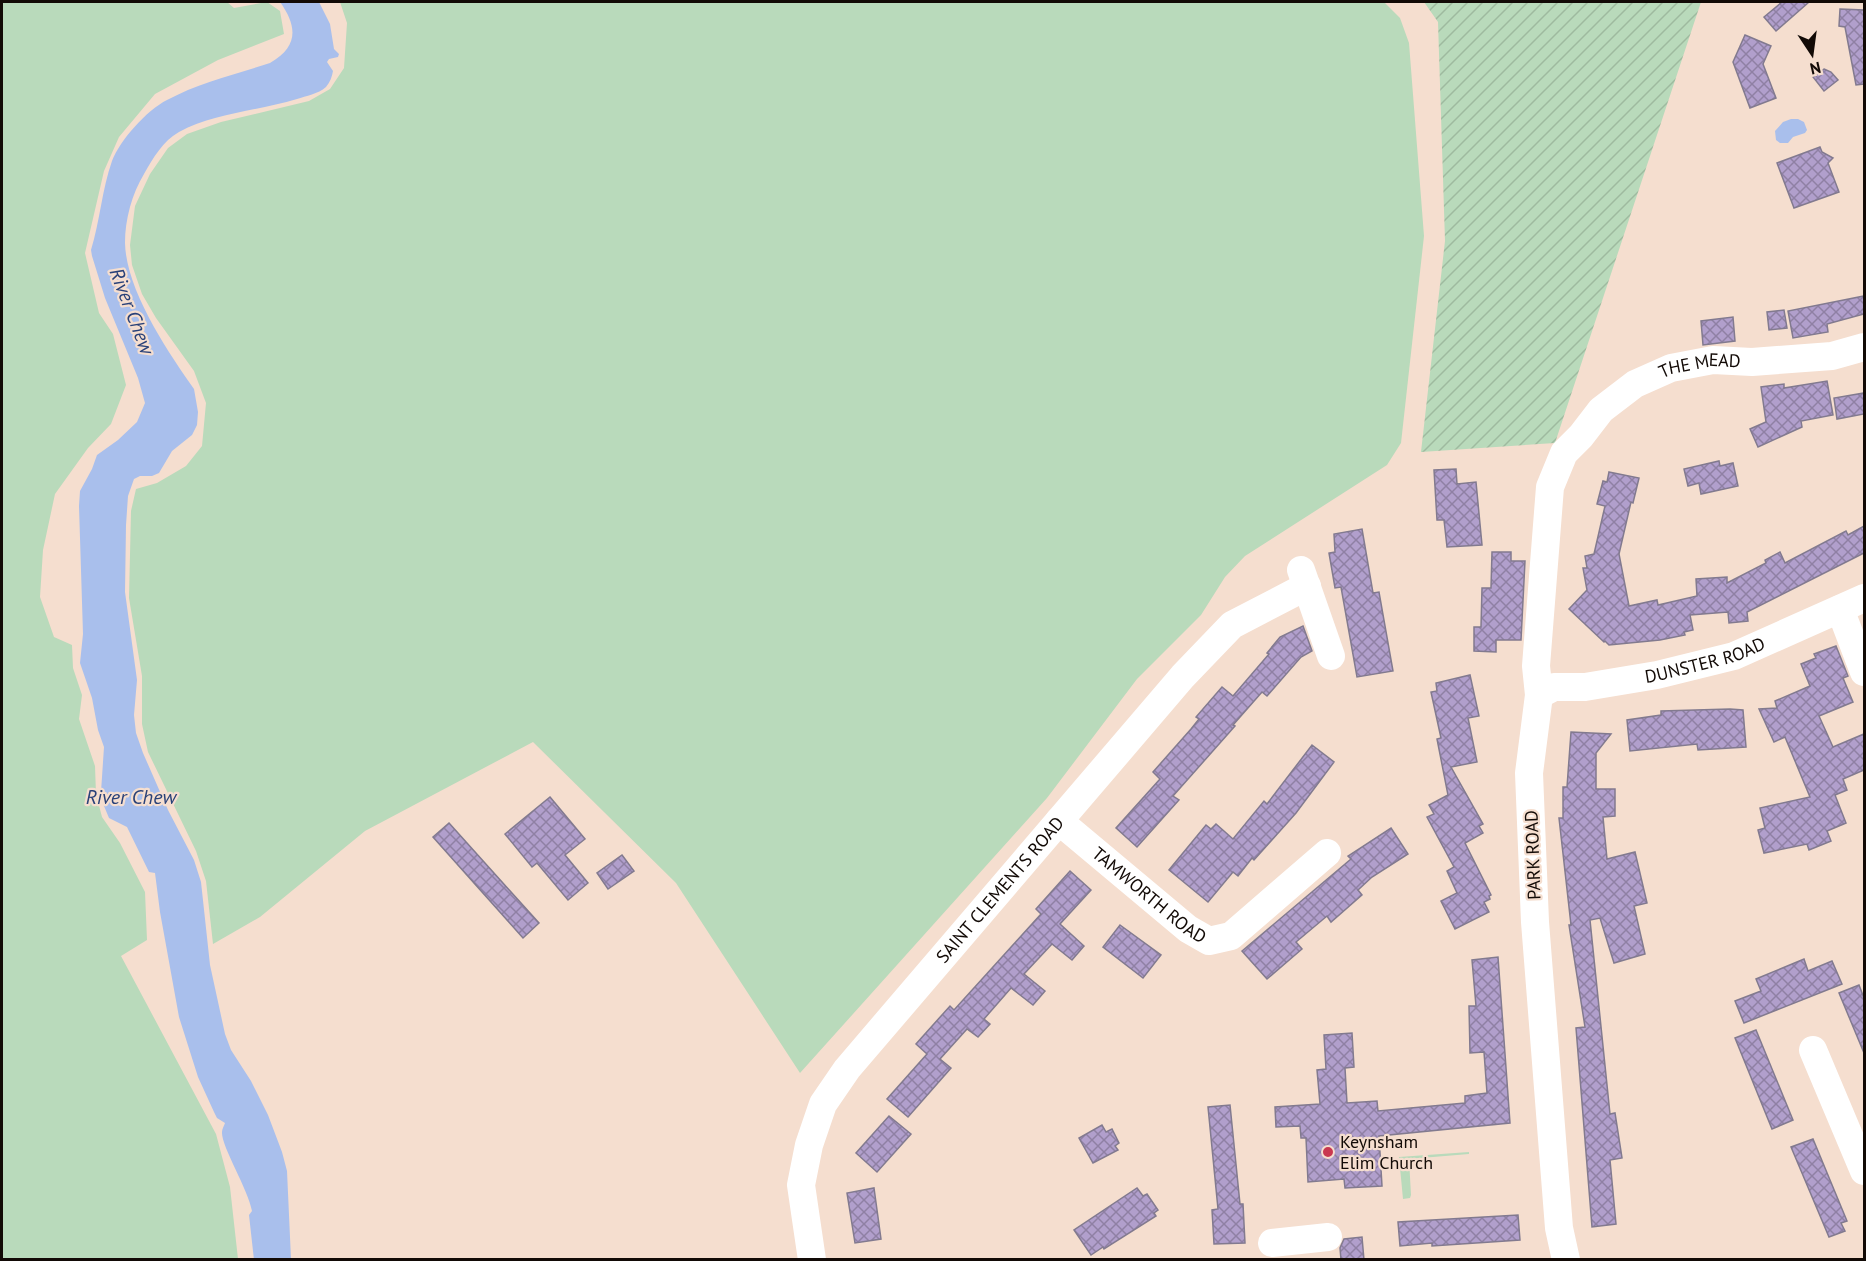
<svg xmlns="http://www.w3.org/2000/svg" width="1866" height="1261" viewBox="0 0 1866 1261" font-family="'PT Sans',sans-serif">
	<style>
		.grass { fill: #b9dabb }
		.garden { fill: url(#garden-furrows) }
		.water { fill: #a9bfec }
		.building { fill: url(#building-cross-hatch); stroke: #827a8f; stroke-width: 1.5 }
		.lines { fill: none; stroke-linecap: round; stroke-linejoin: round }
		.minor { stroke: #fff; stroke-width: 28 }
		.poi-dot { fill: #c93850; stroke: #f5decf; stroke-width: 2 }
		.labels { text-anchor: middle; stroke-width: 4.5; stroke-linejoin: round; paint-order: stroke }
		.street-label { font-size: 18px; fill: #120a06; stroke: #f5decf }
		.poi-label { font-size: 18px; fill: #120a06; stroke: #f5decf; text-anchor: start }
		.water-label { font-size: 20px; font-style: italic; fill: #294178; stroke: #f5decf }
	</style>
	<defs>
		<pattern id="garden-furrows" width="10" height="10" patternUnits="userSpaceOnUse" patternTransform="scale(1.5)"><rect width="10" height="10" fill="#b9dabb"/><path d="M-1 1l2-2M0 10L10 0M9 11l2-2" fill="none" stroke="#9eba9f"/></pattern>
		<pattern id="building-cross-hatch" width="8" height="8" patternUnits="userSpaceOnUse" patternTransform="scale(1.5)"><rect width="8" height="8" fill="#b19fcc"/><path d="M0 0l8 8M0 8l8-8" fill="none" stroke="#8f80a4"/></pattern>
	</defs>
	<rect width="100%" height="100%" fill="#f5decf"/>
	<!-- grass -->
	<g class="grass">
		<polygon points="2,2 227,2 234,8 267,2 280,11 284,34 218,60 155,94 119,137 104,171 85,253 99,313 113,334 126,385 111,424 88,448 55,494 43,550 40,597 54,637 72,645 73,668 82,695 79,719 95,766 96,794 102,817 120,843 145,892 147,940 121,956 216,1134 230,1187 238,1259 2,1259"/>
		<polygon points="340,2 1384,2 1400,18 1409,43 1424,236 1401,443 1387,465 1245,556 1225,577 1201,615 1137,679 1047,798 800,1073 676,883 533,742 365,831 260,917 213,944 206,881 196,851 148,752 142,724 142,676 129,598 131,511 136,489 157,483 186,466 202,446 206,403 194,371 156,318 142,294 132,265 130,245 135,206 150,174 168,148 187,134 221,122 309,101 330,89 344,68 347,23"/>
		<polygon points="1469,1152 1469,1154 1409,1159 1411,1195 1410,1198 1403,1199 1399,1157"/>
	</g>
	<!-- garden -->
	<polygon class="garden" points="1424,2 1701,2 1555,443 1421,452 1445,241 1438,22"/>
	<!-- water -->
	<g class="water">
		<path d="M280,2H319L330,24L334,49L339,54L338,57L329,59L327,62L333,71C332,77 330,82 326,87C318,94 306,96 297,99C258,111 214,113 179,132C163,141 153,158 144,174C132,194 125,219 125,243C126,290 168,352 194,389L198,412L197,425L192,435L172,451L159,473L152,476H140L134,479L128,496L126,525L125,592L137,680L134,715L136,733L143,753L168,810L194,860L201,882L210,965L225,1034L231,1050L251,1081L268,1115L282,1152L287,1171L291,1259L254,1260L249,1215L252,1211C248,1189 221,1146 222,1132C222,1129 224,1126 225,1123L217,1118L214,1112L198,1077L179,1017L160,912L155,873L149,872L127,827L109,818L104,806L101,792L104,747L98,730L92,698L80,663L83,634L79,506L80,491L92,469L97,455L118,440L137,422L145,403L138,378L105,298L92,256L91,250C100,221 102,189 112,161C120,140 147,110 167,100C198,83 236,74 270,63C298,47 298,27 280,2Z"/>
		<polygon points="1791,119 1798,119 1804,122 1807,130 1805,133 1793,137 1788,143 1780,143 1776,140 1775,131 1783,122"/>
	</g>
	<!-- building -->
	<g class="building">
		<polygon points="1782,2 1809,2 1776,31 1764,17"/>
		<polygon points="1840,9 1864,10 1864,84 1856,85 1845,27 1839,26"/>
		<polygon points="1745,35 1771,46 1763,64 1776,98 1750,108 1733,62"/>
		<polygon points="1824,69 1831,72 1838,80 1824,91 1813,77"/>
		<polygon points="1820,147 1822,152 1833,158 1828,163 1839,192 1794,208 1777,163"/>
		<polygon points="1864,296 1864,314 1827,324 1828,332 1793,338 1788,311"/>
		<polygon points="1784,310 1787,328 1769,330 1767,312"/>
		<polygon points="1733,317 1735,341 1703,345 1701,321"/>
		<polygon points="1827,381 1833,415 1801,421 1802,427 1758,447 1750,429 1766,422 1761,387 1784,384 1784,388"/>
		<polygon points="1864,393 1864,414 1837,419 1834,398"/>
		<polygon points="1719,461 1720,466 1733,463 1738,486 1701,494 1699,483 1688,486 1684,469"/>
		<polygon points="1456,469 1457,484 1476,482 1482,545 1447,547 1444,520 1437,520 1434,470"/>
		<polygon points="1609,472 1639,478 1633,503 1631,502 1619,554 1629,606 1657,600 1658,605 1697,596 1696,579 1727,577 1727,583 1766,563 1765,560 1780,552 1785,563 1846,531 1848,535 1864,526 1864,553 1747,612 1748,621 1729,623 1728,612 1690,615 1693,630 1684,632 1685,635 1660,640 1609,645 1605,641 1604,642 1569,609 1587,590 1583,568 1587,568 1585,556 1594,554 1605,506 1597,504 1603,481 1607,482"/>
		<polygon points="1362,529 1373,593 1379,592 1393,671 1357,677 1341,587 1335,588 1329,553 1335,552 1334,534"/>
		<polygon points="1492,552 1511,552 1511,561 1525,561 1521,640 1496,640 1496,652 1474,651 1474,627 1481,627 1482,588 1491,588"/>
		<polygon points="1303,626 1312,651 1301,657 1267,696 1262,692 1233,725 1235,726 1173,796 1179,800 1137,847 1116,828 1160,779 1153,772 1191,729 1199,719 1196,717 1222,687 1233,696 1269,654 1267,653 1280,637"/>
		<polygon points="1836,646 1848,676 1843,678 1853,702 1819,716 1833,747 1864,734 1864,770 1843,779 1847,790 1835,795 1846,823 1827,831 1831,841 1809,850 1807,844 1764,853 1758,830 1765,828 1760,808 1810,797 1785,737 1774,742 1759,709 1777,708 1775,701 1810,686 1801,664 1816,658 1814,654"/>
		<polygon points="1470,675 1479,716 1468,718 1477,762 1451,767 1483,824 1479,826 1483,833 1465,843 1491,895 1489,896 1490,899 1484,902 1489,912 1455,929 1441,901 1457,893 1447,871 1454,867 1427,817 1434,814 1429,805 1448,795 1437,739 1441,738 1431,692 1437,691 1436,683"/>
		<polygon points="1730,709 1743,710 1746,747 1698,750 1697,744 1630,751 1627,720 1661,715 1661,711"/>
		<polygon points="1571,732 1611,734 1596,753 1596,789 1615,789 1615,816 1603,817 1607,859 1635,852 1647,903 1634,906 1645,954 1614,963 1600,918 1590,920 1610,1114 1615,1113 1622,1158 1610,1160 1616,1224 1592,1227 1576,1028 1585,1027 1569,925 1571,925 1559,818 1563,818 1563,787 1567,787"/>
		<polygon points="1312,745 1334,762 1296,813 1254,860 1252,858 1238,876 1233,872 1208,902 1169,870 1206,825 1211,829 1216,824 1233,839 1264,801 1267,804"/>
		<polygon points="550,797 585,839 565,855 588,883 568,900 537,863 532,867 505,834"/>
		<polygon points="449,823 539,923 523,938 433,837"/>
		<polygon points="1391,828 1408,854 1372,877 1358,890 1362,895 1331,922 1327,916 1296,942 1302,949 1267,979 1242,951 1351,859 1348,856"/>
		<polygon points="622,855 634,871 608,889 597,873"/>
		<polygon points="1070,871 1091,890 1060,924 1084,946 1072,960 1052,944 1024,974 1045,991 1033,1005 1011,988 984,1019 990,1024 978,1037 967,1029 940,1059 951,1068 908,1117 887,1099 927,1054 916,1044 950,1006 954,1010 1041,914 1036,909"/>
		<polygon points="1120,925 1161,955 1143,978 1103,947"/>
		<polygon points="1498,957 1510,1123 1379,1136 1382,1186 1345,1188 1344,1179 1308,1182 1306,1138 1301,1138 1300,1126 1276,1127 1275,1107 1320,1104 1317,1070 1326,1069 1324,1035 1352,1033 1354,1067 1345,1068 1347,1103 1377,1101 1378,1111 1465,1103 1465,1096 1487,1093 1484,1052 1470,1053 1469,1006 1476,1006 1472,960"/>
		<polygon points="1804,959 1808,971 1832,961 1842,984 1744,1023 1735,1001 1761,991 1756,979"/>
		<polygon points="1859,985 1864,998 1864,1053 1839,993"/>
		<polygon points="1756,1030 1793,1120 1772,1129 1735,1038"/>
		<polygon points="1230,1105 1240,1204 1243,1204 1245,1243 1214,1244 1212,1210 1218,1209 1208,1107"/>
		<polygon points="889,1116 911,1134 877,1172 856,1153"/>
		<polygon points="1102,1125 1106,1132 1112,1129 1119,1143 1115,1146 1118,1150 1093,1163 1079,1138"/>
		<polygon points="1813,1139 1847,1221 1841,1223 1845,1231 1829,1237 1791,1147"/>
		<polygon points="874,1188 881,1239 855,1243 847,1193"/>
		<polygon points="1137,1188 1143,1196 1147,1194 1158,1210 1154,1213 1156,1216 1104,1249 1103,1247 1091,1255 1074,1230"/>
		<polygon points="1518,1215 1520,1240 1432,1246 1432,1243 1400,1246 1398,1222"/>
		<polygon points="1362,1237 1364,1260 1341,1260 1340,1248 1344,1239"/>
	</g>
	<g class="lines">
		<!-- minor -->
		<g class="minor">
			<polyline points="1301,570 1331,656"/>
			<polyline points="1840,609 1864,672"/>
			<path id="s1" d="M1539,695L1554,687H1585L1657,675L1734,656L1864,598"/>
			<path id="s2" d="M1059,821L1188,929L1209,941L1231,936L1327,853"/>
			<polyline points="1813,1050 1864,1171"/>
			<polyline points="1272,1243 1328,1237"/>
			<path id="s3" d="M812,1260L801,1185L809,1145L823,1104L847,1069L1183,676L1232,625L1307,586"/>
			<path id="s4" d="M1566,1260L1559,1228L1535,922L1529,773L1539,695L1536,666L1550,487L1564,453L1581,436L1601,410L1635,384L1671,368L1713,360L1752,362L1832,356L1864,347"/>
		</g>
	</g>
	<!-- markers -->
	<circle class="poi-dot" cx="1328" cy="1152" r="6"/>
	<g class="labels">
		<!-- street labels -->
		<g class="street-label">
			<text dy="6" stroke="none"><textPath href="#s4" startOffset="981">THE MEAD</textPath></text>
			<text dy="6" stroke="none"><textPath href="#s1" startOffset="171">DUNSTER ROAD</textPath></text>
			<text transform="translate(1533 855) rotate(-92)" y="6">PARK ROAD</text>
			<text dy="6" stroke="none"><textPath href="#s3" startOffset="438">SAINT CLEMENTS ROAD</textPath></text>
			<text dy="6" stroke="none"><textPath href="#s2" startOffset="117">TAMWORTH ROAD</textPath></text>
		</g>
		<!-- poi labels -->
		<g class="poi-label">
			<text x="1340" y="1148">Keynsham<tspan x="1340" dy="21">Elim Church</tspan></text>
		</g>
		<!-- water labels -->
		<g class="water-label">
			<text transform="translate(132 311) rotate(69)" y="7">River Chew</text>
			<text x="131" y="804">River Chew</text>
		</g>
	</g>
	<!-- border -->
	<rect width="1866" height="1261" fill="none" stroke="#120a06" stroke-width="6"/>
	<!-- north arrow -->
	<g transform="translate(1812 54) rotate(167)" stroke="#f5decf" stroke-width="4.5" paint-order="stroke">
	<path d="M0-4.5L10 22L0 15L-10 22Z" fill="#120a06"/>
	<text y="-9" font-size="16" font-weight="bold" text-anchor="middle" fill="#120a06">N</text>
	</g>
</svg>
